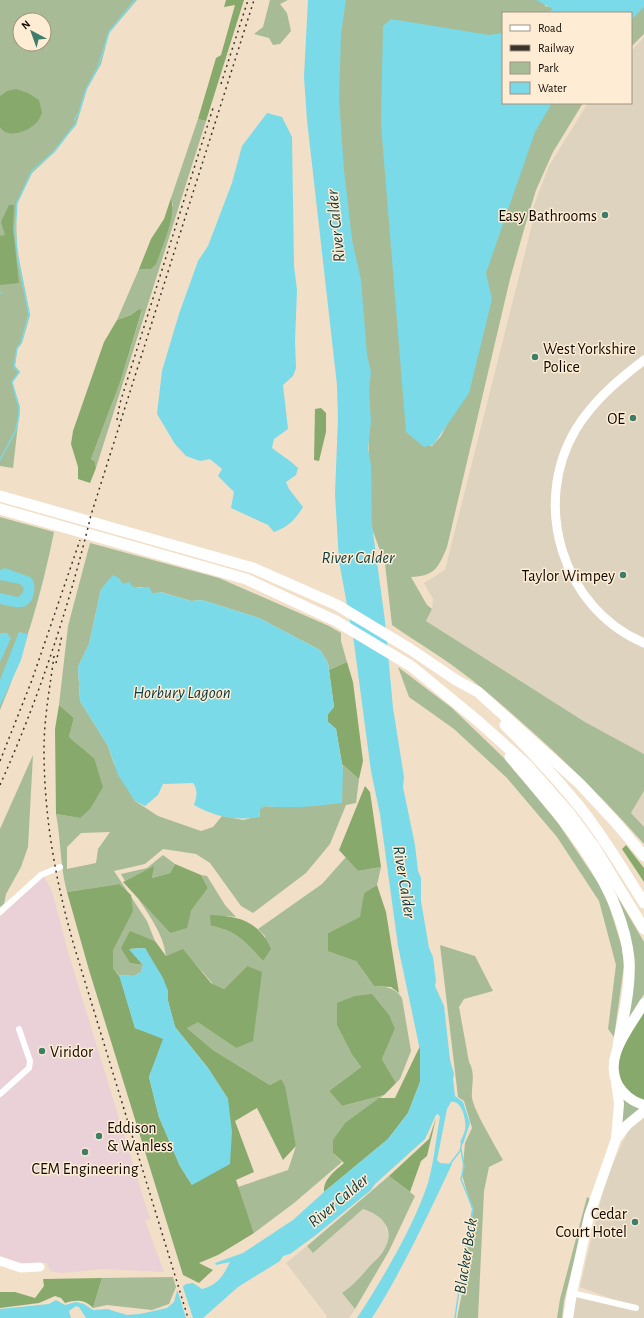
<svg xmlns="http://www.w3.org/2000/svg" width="644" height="1318" viewBox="0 0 644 1318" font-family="'Alegreya Sans',sans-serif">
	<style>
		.commercial { fill: #ded3bf }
		.industrial { fill: #ead0d7 }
		.green { fill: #a7bc96; fill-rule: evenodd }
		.forest { fill: #88a96c }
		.water { fill: #7adae8 }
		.pier { fill: #f1dfc7 }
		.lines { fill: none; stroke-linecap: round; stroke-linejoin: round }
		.stream { stroke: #7adae8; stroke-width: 1.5 }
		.street { stroke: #fff; stroke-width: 6 }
		.secondary { stroke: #fff; stroke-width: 9 }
		.primary { stroke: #fff; stroke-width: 10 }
		.highway { stroke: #fff; stroke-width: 11 }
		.rail { stroke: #3c342a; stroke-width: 1.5; stroke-dasharray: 2 4; stroke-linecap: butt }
		.poi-dot { fill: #3d7d6a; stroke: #feedd4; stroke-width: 1.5 }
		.labels { text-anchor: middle; stroke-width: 3; stroke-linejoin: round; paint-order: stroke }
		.poi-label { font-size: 16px; fill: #100a04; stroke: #feedd4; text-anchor: end }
		.water-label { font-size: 17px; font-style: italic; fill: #0a393f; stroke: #feedd4 }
	</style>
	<rect width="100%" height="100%" fill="#f1dfc7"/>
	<!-- commercial -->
	<g class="commercial">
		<polygon points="644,37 644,754 585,722 426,621 432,609 433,599 424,583 445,570 532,225 533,208 549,166 588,103 631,103 631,51"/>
		<polygon points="644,791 644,828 631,813"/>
		<polygon points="644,1117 644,1318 573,1318 576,1296 610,1303 612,1299 580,1287 606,1178 629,1129"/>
		<polygon points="363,1209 375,1213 385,1223 389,1239 385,1249 351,1287 342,1293 355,1309 349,1318 326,1318 327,1316 286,1263 307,1246 313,1253"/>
	</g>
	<!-- industrial -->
	<polygon class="industrial" points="46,872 44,877 52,891 68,952 148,1213 151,1218 145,1221 164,1272 104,1269 61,1273 50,1271 47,1263 20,1263 0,1256 0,917"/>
	<!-- green -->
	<g class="green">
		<path d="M0,0H137L109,33L101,64L87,89L76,125L46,160L32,173L17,203L16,217L17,249L30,315L22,343L17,349L15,366L20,372L12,382L20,407L13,468L0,466ZM20,20H44V44H20Z"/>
		<polygon points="270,0 288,0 280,4 287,13 291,31 280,44 273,45 269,38 254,34 263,27"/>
		<path d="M345,0H541L546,2L545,6L555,8L548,13H503V33L426,444L432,446L441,436L449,420L483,273L534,130L550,103H583L553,152L536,190L525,226L510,279L447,547C438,569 434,576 411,577L427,605L432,609L426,621L585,722L644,754V791L631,813L644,827V844C592,785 533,730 472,680C447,660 418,643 392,625L385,564L371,526L366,355L343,170L338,95L339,46Z"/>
		<polygon points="644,5 644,34 631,47 631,18"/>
		<polygon points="198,119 206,121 96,468 95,462 91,459 121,380 142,311 139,309 131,315 117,320 139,269 151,269 173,205 171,198"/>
		<path d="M0,517L54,532C42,593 24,653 0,710Z"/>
		<path d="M90,543L219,578L329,626L341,633V641L347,662L329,670L328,663L320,650L259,618L202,600L191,601L161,592L153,594L142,587L134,588L123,584L101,589L89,644L78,667L80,701L108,746L114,764L135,801L158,816L201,831L213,827L222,816L243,820L260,816L259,809L264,806L277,807L343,770L342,764L359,779L356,803L346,805L330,844L306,873L253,913L241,906L210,863L196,854L163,849L145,864L114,871L147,921L155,941L130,932V963L143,965L141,972L134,976L119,975L113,968V950L119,884L67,892C60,866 61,840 56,814L80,818L94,758L69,737L74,718L59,705L68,626ZM110,832L98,849L96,863L67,869V847L81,833Z"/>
		<polygon points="398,667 452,708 506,760 558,823 605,893 622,947 624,966 614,1037 608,1029 616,965 599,901 557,837 507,778 454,729 409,697"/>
		<polygon points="33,755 28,847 21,867 6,894 4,904 0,907 0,829"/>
		<polygon points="163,855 175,864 170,873 152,878 153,867 125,881 121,874 147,868"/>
		<path d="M346,857L358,871L381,867L377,885L364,893L361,917L328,933L356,961L374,986C386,987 395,987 402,998L411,1051L400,1079L396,1083L382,1059L395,1029L353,1056L361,1067L329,1091L342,1106L384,1095L346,1122L333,1153L342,1162L294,1203L254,1233L238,1187L288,1170L296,1146L281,1079L270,1085L213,1050L187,1028L198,1021L236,1048L247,966L224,989L213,984L183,950L166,956C163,933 149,915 137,897L170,933L191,911L208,888L201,875L207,876L225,905L236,917L227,916L211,926C238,931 245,942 263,961L265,936L258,929L322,884Z"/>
		<polygon points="617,896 644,942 644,994 626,1025 627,925"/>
		<path d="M440,945L475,956L493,991L464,999L459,1007L469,1062C476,1074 471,1085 472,1098C474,1111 496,1147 503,1160L489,1167L484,1191L478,1318H457L462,1293L472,1209L462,1175L465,1143L472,1128L464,1101L458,1097Z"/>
		<polygon points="622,1096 642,1108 620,1128"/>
		<path d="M389,1176L415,1196L389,1251L355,1309L342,1293C353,1286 360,1277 369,1267C374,1261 382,1255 385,1248C396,1228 380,1214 363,1209L313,1253L307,1246Z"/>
		<polygon points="587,1197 590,1199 564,1301 562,1318 557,1318 560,1299"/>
		<polygon points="173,1277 176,1287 169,1304 152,1310 107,1305 93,1308 102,1278"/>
	</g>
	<!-- forest -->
	<g class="forest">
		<polygon points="226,0 244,0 206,121 198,119 216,58 221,55 235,5 224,7"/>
		<path d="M16,89L28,93L39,100L42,113C40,117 39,121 35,124C27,132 7,139 0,127V96L7,91Z"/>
		<path d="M171,198C177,214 162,247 156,264L151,269H139L151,239L164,219Z"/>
		<polygon points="9,205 14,205 13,229 19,283 0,285 0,236 5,235 1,222"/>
		<polygon points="139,309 142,310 121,380 91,459 95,462 96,468 90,483 78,479 78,467 71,444 73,431 104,342 117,320 131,315"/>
		<polygon points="321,408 326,413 326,432 319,461 314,460 315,409"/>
		<polygon points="347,662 353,682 363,761 359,779 342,764 336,729 328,722 328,714 334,707 329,670"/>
		<polygon points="59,705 74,718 69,737 94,758 103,787 90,809 80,818 56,814 55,729"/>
		<polygon points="365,786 370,792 381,867 358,871 339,850"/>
		<polygon points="626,845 644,868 644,882 622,849"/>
		<polygon points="175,864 201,875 208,888 191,911 187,928 170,933 123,882 154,866 152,878 170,873"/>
		<polygon points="119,884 131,895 133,911 113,950 113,968 120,977 135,1028 164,1038 149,1077 159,1117 180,1166 192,1185 228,1099 208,1068 175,1027 168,1001 168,991 145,948 129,949 143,965 130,963 121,948 130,931 155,941 166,956 183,949 211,983 224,989 247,966 262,972 253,1041 236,1048 198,1022 187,1028 213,1050 270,1085 281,1079 285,1086 296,1146 283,1160 257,1108 235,1121 254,1172 236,1180 254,1233 218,1255 199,1263 213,1270 199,1283 183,1275 89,970 67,892"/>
		<polygon points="377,885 386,912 399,993 391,987 374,986 356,961 328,951 328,933 360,917 364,893"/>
		<path d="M210,915C239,916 259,921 271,949L263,961C245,942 238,931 211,926Z"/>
		<polygon points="372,994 389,1015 395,1029 382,1059 396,1083 384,1095 342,1106 329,1091 361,1067 353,1056 337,1025 337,1003 355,996"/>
		<path d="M644,1012V1101C638,1099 633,1095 628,1091C603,1067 631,1034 644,1012Z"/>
		<path d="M420,1046V1082L408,1113L388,1139L324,1192C323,1179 335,1171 344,1163L333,1153V1140L346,1122L379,1098H395Z"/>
		<polygon points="436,1118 427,1156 421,1161 410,1192 389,1176 429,1139"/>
		<path d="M102,1278L93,1308C84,1299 76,1300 65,1303L61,1298L55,1296L39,1303L0,1308V1292H15L35,1298L44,1286L43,1279Z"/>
	</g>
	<!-- water -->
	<g class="water">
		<path d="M308,0H346L341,34L339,99L344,170L352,240L361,280L367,355L371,372L369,390L371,422L368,448L371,465L372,525L385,621L393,708L404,777L403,787L415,845L418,871L421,878V901L429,948L433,957L436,981L435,986L444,1006L450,1060L454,1074L453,1079L455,1096L463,1102L470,1123L463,1144L460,1142C462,1138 464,1134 465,1130C467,1121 462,1100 451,1102L447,1109L437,1160L440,1163L452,1164C427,1217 403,1269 372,1318H357C382,1280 414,1226 428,1183C434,1162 436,1138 440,1117L438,1114L436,1115L425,1139L375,1184L371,1190L316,1235L290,1254L283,1256L280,1261L238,1287L203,1318H86L79,1307L76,1306L69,1311L71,1318H0V1309L49,1304L56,1300L65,1305L76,1302L84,1304L93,1310L107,1309L127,1315L140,1314L167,1308L174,1302L177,1291L186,1284L193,1283L202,1289C218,1285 223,1276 230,1262L216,1265L215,1263L243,1253L293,1220L324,1192L388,1139L408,1113L420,1082V1050L398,946L380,814L371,771L354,643L339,561L335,494L338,419L337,385L307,120L304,77Z"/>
		<polygon points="536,0 644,0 644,7 631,20 631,13 547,13 553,9"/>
		<polygon points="391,19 489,35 503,33 503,103 552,103 535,132 486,273 492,299 469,393 434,444 424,447 406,432 381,124 383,26"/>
		<path d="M267,113L282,117L292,137L294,266L297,290L295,341L296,368L293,376L283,385L288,429L274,439L272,448C281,455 290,460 298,468L296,475L286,482L289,489L303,507C295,520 288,527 274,532L268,525L231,508L234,492L218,476L222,469L210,459L200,461L186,456L175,444L157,414L162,371L179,314L198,261L208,246L232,183L242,146Z"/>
		<path d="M5,568L30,577L33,580C35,587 35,592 32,599C26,612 11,606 0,604V593L18,597L22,594L24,588L20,584L0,580V570Z"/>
		<path d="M113,575L119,578L123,584L129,582L134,588L149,587L153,594L160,592L191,601L202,600L259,618L320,650L328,663L334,707L328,714V722L336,729L343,770L342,803C316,806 291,809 265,806L259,810L260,817C235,821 216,817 194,805C197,796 198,790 193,783L163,784L158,795L145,806L135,801L118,775L108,746L80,701L78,667L89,644L101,589Z"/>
		<polygon points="19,632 28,634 21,660 0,706 0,680"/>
		<polygon points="0,633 7,633 11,638 0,662"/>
		<polygon points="145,948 163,978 168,991 168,1001 175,1027 208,1068 228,1099 232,1132 230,1164 192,1185 180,1166 159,1117 149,1077 163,1039 135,1028 119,975 134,976 141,972 143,965 129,949"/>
	</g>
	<!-- pier -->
	<polygon class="pier" points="182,1284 193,1318 186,1318 177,1289"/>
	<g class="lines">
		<!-- stream -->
		<g class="stream">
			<polyline points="0,293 1,293"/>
			<polyline points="0,460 16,430 19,415 19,408 12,382 19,372 14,367 17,348 21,343 29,314 18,260 15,231 17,203 32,171 54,152 76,123 75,118 79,113 86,89 98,67 109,32 135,0"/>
			<polyline points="450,1164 460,1151 462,1142"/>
			<polyline points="455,1318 463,1262 473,1209 461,1179 464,1167 461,1149"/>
		</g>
		<!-- street -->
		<g class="street">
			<polyline points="0,912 41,875 60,867"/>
			<polyline points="0,1094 29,1068 30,1061 19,1029"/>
			<polyline points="572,1293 636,1308"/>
		</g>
		<!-- secondary -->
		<g class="secondary">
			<path d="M644,360C618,380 594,400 576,429C531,504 562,608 644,643"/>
			<polyline points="0,1261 21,1268 40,1267"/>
		</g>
		<!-- primary -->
		<g class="primary">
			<path d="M644,1003C630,1028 603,1056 618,1085C624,1095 633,1102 644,1105"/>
			<polyline points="616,1139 627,1125 644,1111"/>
			<polyline points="568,1318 572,1293 589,1216 616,1139 619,1104 616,1082"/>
		</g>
		<!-- highway -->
		<g class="highway">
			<polyline points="0,496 253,568 337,605 410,649 456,680 478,692 580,784 617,824 644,856"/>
			<polyline points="0,509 246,579 336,621 411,666 478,721 527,765 570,814 595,848 644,929"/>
			<path d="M505,725C531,751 556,778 579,806C604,837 623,870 644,903"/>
			<path d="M510,757C559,814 621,882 629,959C631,987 623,1018 618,1046"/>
		</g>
		<!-- rail -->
		<g class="rail">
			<polyline points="221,84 248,0"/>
			<polyline points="117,420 120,403 214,105"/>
			<path d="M54,656C50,687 44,718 44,749C44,818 56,884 75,949L188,1318"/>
			<polyline points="56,663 62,635"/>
			<polyline points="0,761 32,680 80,540"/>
			<path d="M0,785C39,698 69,607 91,515L254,0"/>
		</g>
	</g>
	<!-- markers -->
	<g class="poi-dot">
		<circle cx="605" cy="215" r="4"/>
		<circle cx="535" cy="357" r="4"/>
		<circle cx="633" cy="418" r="4"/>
		<circle cx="623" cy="575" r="4"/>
		<circle cx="42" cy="1051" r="4"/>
		<circle cx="99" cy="1136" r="4"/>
		<circle cx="85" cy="1152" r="4"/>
		<circle cx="635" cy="1222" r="4"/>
	</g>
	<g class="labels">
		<!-- poi labels -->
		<g class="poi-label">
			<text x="597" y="221">Easy Bathrooms</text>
			<text x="543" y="354" text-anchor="start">West Yorkshire<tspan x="543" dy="18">Police</tspan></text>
			<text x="625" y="424">OE</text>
			<text x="615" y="581">Taylor Wimpey</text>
			<text x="50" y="1057" text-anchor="start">Viridor</text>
			<text x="107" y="1133" text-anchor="start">Eddison<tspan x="107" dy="18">&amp; Wanless</tspan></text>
			<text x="85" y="1174" text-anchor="middle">CEM Engineering</text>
			<text x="627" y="1219">Cedar<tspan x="627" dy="18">Court Hotel</tspan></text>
		</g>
		<!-- water labels -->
		<g class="water-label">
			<text transform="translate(335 226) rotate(-96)" y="6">River Calder</text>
			<text x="358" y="563">River Calder</text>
			<text x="182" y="698">Horbury Lagoon</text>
			<text transform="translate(405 882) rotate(81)" y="6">River Calder</text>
			<text transform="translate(338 1200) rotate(-40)" y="6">River Calder</text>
			<text transform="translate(465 1256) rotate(-81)" y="6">Blacker Beck</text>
		</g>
	</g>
	<!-- legend -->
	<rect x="502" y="12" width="130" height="92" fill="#feedd4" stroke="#9f9281"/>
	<rect x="510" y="25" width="20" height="6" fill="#ffffff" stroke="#9f9281"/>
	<text x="538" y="32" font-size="12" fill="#100a04">Road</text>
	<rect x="510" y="45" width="20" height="6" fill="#3c342a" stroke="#9f9281"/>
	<text x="538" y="52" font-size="12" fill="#100a04">Railway</text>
	<rect x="510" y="62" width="20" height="12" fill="#a7bc96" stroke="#9f9281"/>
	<text x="538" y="72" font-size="12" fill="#100a04">Park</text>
	<rect x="510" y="82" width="20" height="12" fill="#7adae8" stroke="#9f9281"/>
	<text x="538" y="92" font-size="12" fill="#100a04">Water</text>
	<!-- north arrow -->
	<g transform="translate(32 32) rotate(319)"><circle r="19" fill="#feedd4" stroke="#9f9281"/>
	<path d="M0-3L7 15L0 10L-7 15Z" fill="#3d7d6a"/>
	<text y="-6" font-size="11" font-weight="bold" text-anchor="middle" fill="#100a04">N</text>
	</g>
</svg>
